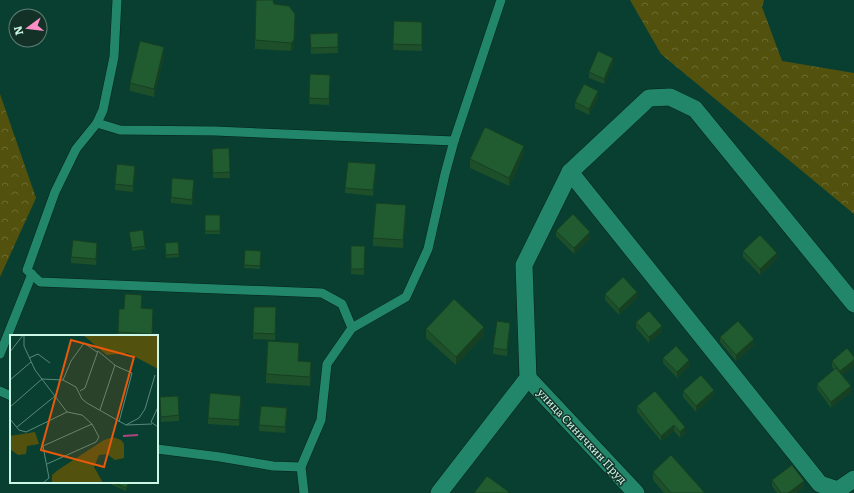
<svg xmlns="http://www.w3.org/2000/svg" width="854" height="493" viewBox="0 0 854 493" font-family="Literata,serif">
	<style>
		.forest { fill: url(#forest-crowns) }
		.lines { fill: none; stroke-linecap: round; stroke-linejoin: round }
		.service-casing { stroke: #052319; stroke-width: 10 }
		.minor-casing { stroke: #052319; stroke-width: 18 }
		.service { stroke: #22866a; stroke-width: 9 }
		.minor { stroke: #22866a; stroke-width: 17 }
		.wall { fill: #1c4f2a }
		.shaded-wall { fill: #174022 }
		.building { fill: #215c31; stroke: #174022 }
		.labels { text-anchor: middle; stroke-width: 3; stroke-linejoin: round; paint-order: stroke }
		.street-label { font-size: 11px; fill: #ccf7e6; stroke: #143128 }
		.inset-river { fill: none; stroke: #b0437f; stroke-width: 2 }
		.inset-road { fill: none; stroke: #578979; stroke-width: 1 }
		.view { fill: #e8590c; fill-opacity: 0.15; stroke: #e8590c; stroke-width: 2 }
		.inset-edge { fill: none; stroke: #ccf7e6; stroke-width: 2 }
	</style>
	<defs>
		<pattern id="forest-crowns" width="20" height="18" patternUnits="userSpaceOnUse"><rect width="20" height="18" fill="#52520e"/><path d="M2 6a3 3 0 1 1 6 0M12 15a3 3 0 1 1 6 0" fill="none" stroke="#6a6c31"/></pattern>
	</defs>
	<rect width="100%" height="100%" fill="#093f30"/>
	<!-- forest -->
	<g class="forest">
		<polygon points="630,0 764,0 762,7 782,61 854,73 854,214 661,54"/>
		<polygon points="0,94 36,198 0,277"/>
	</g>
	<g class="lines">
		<defs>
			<g id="service">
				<polyline points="117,0 114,57 103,110 97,123 76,149 55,192 27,270 40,282 322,293 342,304 352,328"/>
				<polyline points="97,123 120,130 215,131 454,141"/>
				<polyline points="0,354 32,274"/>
				<polyline points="0,391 11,396"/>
				<polyline points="157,449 220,457 273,466 301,467"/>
				<polyline points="304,493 301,467 321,420 327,364 352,328 406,297 428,249 445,174 454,141 501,0"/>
			</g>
			<g id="minor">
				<polyline points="570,172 820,484 838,490 854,479"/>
				<polyline points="528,378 636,493"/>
				<polyline points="439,493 528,378 524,265 570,172 649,98 670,97 695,109 854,304"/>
			</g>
		</defs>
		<!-- service casing -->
		<use href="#service" class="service-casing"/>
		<!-- minor casing -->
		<use href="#minor" class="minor-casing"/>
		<!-- service -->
		<use href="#service" class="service"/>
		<!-- minor -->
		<use href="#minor" class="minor"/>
	</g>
	<!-- wall -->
	<g class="wall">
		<polygon points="274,4 294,48 291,51 255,49 255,40"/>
		<polygon points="394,21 422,22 422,51 393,50"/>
		<polygon points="338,33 338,53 311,54 310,34"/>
		<polygon points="164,55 154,97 130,91 130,83"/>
		<polygon points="613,64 604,84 589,78 589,72"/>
		<polygon points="310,74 330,75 329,105 309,104"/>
		<polygon points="598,97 589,115 575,108 575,102"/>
		<polygon points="229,148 230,178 213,178 212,149"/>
		<polygon points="524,154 509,186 470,168 470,159"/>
		<polygon points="376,170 373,196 345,193 345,188"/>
		<polygon points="135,172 133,192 115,190 115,184"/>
		<polygon points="194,186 192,205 171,203 171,197"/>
		<polygon points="406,214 403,248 373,246 373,238"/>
		<rect x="205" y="215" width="15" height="19"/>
		<polygon points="556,231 590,238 574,254 556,236"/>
		<polygon points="129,232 145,246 145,249 132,251"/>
		<polygon points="165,246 179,254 179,257 166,258"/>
		<polygon points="351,246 365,246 364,275 351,274"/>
		<polygon points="97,248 96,265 71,263 71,257"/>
		<polygon points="261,251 260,269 244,268 244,265"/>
		<polygon points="743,251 777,258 760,275 743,257"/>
		<polygon points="605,294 637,298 619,315 605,300"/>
		<polygon points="142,303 141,308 153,317 152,336 118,336 118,332 124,309"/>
		<polygon points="254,307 276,313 275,340 253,339"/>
		<polygon points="636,322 662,331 649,343 636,328"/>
		<polygon points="510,328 507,356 493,354 493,348"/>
		<polygon points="426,329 484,335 456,365 426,338"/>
		<polygon points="720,337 754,345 736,361 720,342"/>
		<polygon points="847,348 842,376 851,392 831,408 817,389 817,384 834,370 832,367 832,361"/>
		<polygon points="299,352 298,361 311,370 310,386 266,383 266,374"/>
		<polygon points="663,358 689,366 677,378 663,363"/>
		<polygon points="683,391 714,395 696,412 683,397"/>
		<polygon points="160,397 179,415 179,421 161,422"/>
		<polygon points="241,401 239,426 208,424 208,418"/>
		<polygon points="637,406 685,427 685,433 680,438 674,431 661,441 637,412"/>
		<polygon points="287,414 285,433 259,431 259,425"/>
		<polygon points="653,472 704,493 664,493 653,480"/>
		<polygon points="772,480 804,487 796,493 777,493 772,486"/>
		<polygon points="112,482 130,482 126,491 112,485"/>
	</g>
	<!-- shaded-wall -->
	<g class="shaded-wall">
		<polygon points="295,22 294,48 291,51 291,43"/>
		<polygon points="164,47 164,55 154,97 154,89"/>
		<polygon points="613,58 613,64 604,84 604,79"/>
		<polygon points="598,91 598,97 589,115 589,109"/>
		<polygon points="524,146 524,154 509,186 509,178"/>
		<polygon points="376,164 376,170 373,196 373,190"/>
		<polygon points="135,166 135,172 133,192 133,186"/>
		<polygon points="194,180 194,186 192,205 192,200"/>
		<polygon points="406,205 406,214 403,248 403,240"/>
		<polygon points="590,232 590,238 574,254 574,248"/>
		<polygon points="777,253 777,258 760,275 760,269"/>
		<polygon points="637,292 637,298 619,315 619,309"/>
		<polygon points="510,323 510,328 507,356 507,350"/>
		<polygon points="662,326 662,331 649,343 649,337"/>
		<polygon points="484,327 484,335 456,365 456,357"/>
		<polygon points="754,339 754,345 736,361 736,355"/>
		<polygon points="689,360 689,366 677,378 677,372"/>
		<polygon points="854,360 854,366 840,377 840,371"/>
		<polygon points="851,386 851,392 831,408 831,402"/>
		<polygon points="714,390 714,395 696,412 696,406"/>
		<polygon points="674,425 674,431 661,441 661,436"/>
		<polygon points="685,427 685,433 680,438 680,432"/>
		<polygon points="804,481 804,487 796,493 788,493"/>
		<polygon points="129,482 130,482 126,491 126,488"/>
	</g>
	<!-- building -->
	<g class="building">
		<polygon points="256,0 273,0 274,4 289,6 295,14 294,40 291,43 255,40"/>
		<polygon points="394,21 422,22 422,45 393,44"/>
		<polygon points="338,33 338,47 311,48 310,34"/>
		<polygon points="140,41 164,47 154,89 130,83"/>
		<polygon points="598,51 613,58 604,79 589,72"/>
		<polygon points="310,74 330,75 329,99 309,98"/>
		<polygon points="584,84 598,91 589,109 575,102"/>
		<polygon points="485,127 524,146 509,178 470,159"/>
		<polygon points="229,148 230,172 213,173 212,149"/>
		<polygon points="348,162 376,164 373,190 345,188"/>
		<polygon points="117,164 135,166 133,186 115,184"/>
		<polygon points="172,178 194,180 192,200 171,197"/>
		<polygon points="376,203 406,205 403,240 373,238"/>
		<polygon points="573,214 590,232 574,248 556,231"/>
		<rect x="205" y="215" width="15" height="16"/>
		<polygon points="143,230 145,246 132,248 129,232"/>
		<polygon points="760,235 777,253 760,269 743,251"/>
		<polygon points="73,240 97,243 96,259 71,257"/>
		<polygon points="178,242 179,254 166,255 165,243"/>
		<polygon points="351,246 365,246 364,269 351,269"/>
		<polygon points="245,250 261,251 260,266 244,265"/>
		<polygon points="623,277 637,292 619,309 605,294"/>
		<polygon points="125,294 142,295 141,308 153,309 152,334 118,332 119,309 124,309"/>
		<polygon points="454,299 484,327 456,357 426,329"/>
		<polygon points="254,307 276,307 275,334 253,333"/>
		<polygon points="649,311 662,326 649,337 636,322"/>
		<polygon points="497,321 510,323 507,350 493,348"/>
		<polygon points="738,321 754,339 736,355 720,337"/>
		<polygon points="268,341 299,343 298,361 311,362 310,377 266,374"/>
		<polygon points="676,346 689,360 677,372 663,358"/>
		<polygon points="847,348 854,357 854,360 840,371 832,361"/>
		<polygon points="836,368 851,386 831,402 817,384"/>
		<polygon points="701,375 714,390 696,406 683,391"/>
		<polygon points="655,391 685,427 680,432 674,425 661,436 637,406"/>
		<polygon points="210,393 241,396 239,420 208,418"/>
		<polygon points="178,396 179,415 161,417 160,397"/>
		<polygon points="261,406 287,408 285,427 259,425"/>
		<polygon points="671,455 704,492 704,493 671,493 653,472"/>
		<polygon points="792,465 804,481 788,493 781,493 772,480"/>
		<polygon points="487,476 509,492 508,493 474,493"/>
		<polygon points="113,482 129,482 126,488"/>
	</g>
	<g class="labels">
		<!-- street labels -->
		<g class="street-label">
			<text transform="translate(582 436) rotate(47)" y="4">улица Синичкин Пруд</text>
		</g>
	</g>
	<!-- overview -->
	<g transform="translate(10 335)">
		<rect width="148" height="148" fill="#093f30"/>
		<path d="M73,0H148V34L118,18L97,20ZM25,97L29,109L17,111L16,119L8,120L0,114V101ZM103,102L111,105L114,109V123L105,125L97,119L89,120L84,132L93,148H42V140L48,135L94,105Z" fill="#52520e"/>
		<path class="inset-river" d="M113,101L128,100"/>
		<path class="inset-road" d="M14,0V11L25,35L57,77L72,80L82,89L89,102L86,107L37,129M0,17L13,0M19,23L28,19L40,28M0,45L21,27M53,45L61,26L74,8L87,17M70,56L75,53L88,16L106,31L122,38L109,87M0,72L32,44L53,45L66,52L72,64L77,68L116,90L129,83L135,74L145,40M148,72L141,87L148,92M90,75L105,30M0,84L9,95L16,97L57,77M116,90L142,89M7,92L45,61M33,148L39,143L33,111L82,89"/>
		<path class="view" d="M61,5L124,22L94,132L31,115Z"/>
		<rect width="148" height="148" class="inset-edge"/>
	</g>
	<!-- north arrow -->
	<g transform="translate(28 28) rotate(255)"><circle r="19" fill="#143128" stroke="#5e8074"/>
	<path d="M0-3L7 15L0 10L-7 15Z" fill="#fb8fc5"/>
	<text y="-6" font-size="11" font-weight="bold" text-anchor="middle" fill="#ccf7e6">N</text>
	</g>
</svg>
